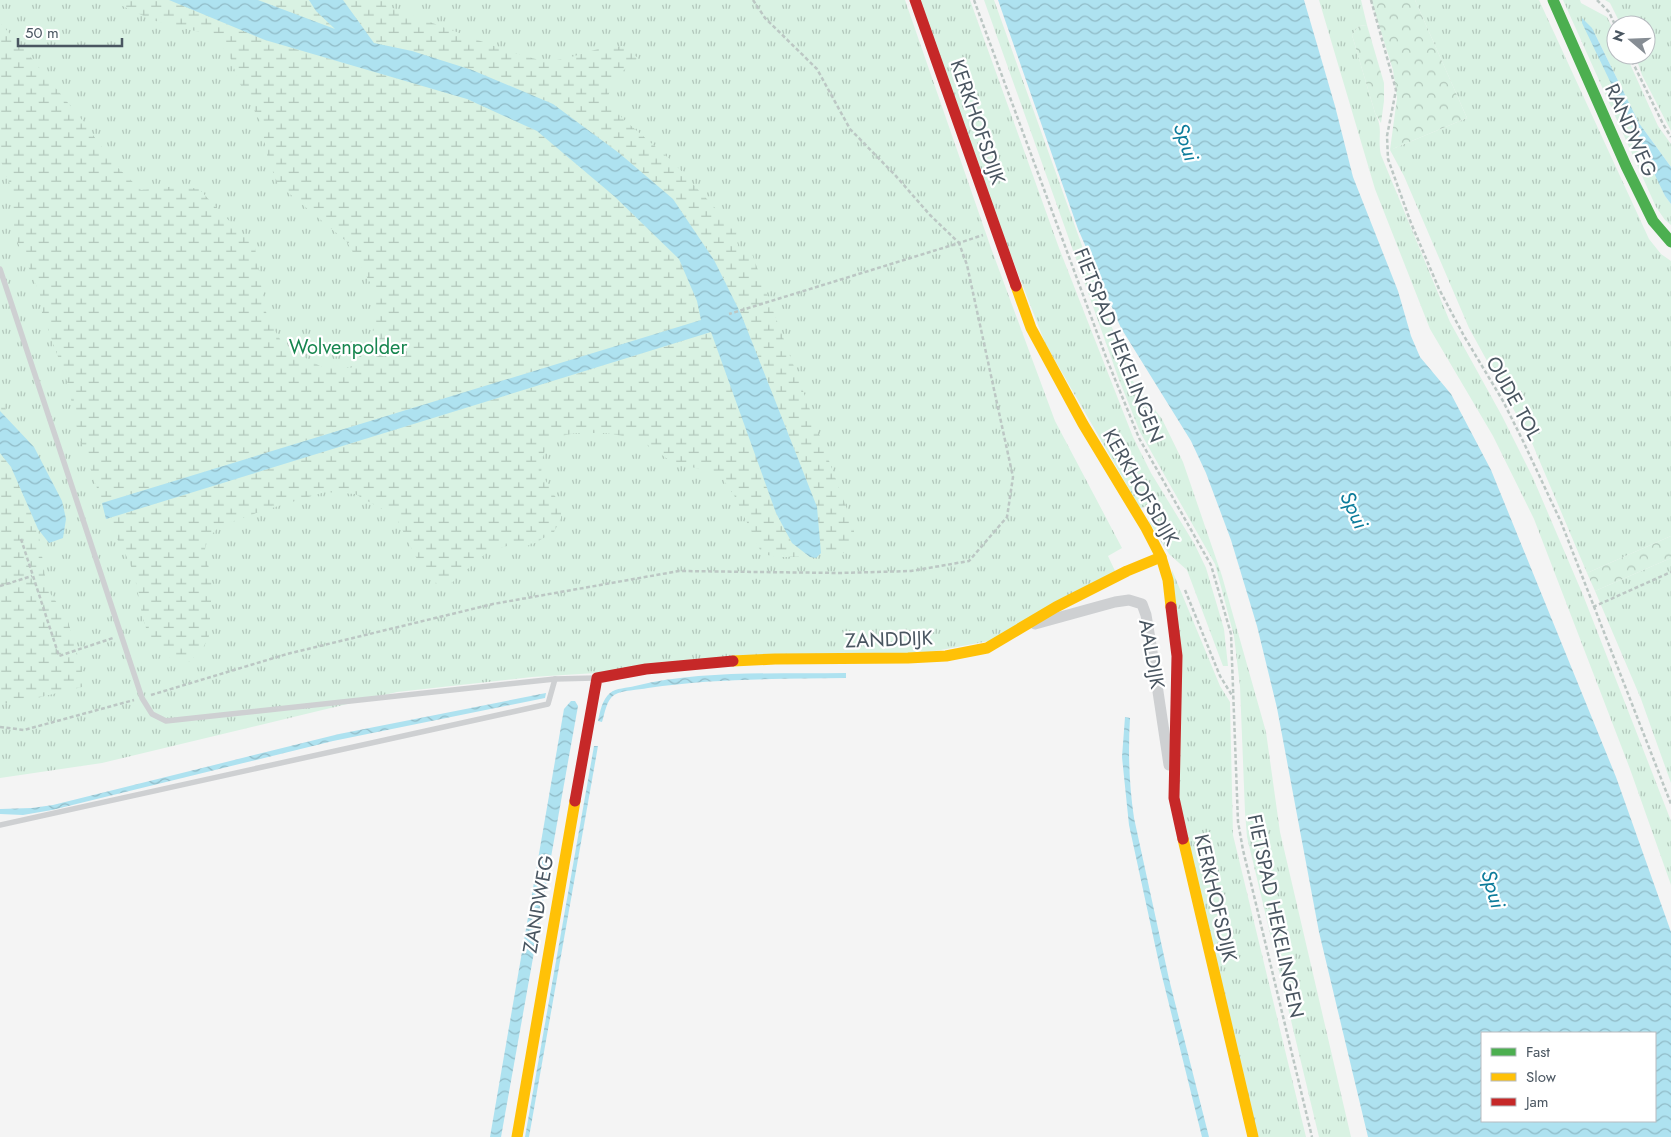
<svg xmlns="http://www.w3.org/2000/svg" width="1671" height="1137" viewBox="0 0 1671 1137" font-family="Jost,sans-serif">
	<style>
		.grass { fill: url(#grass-tufts) }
		.forest { fill: url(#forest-crowns) }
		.wetland { fill: url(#wetland-marsh) }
		.water { fill: url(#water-waves); fill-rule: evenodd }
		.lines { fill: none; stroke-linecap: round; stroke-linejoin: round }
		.path { stroke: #bcc7c4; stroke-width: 2.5; stroke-dasharray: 4 2.5; stroke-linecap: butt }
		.lane { stroke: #ced0d2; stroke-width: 5.5 }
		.street { stroke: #ced0d2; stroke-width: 11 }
		.fast { stroke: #4caf50; stroke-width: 11 }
		.slow { stroke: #ffc107; stroke-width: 11 }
		.jam { stroke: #c62828; stroke-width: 11 }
		.labels { text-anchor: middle; stroke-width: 4.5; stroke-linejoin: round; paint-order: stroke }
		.street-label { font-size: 20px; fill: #4a5661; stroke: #fff }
		.park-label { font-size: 20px; fill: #17864f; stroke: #fff }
		.water-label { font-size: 21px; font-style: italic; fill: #0c7c9b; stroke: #fff }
	</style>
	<defs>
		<pattern id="grass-tufts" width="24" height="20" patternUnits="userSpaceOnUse" patternTransform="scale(1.25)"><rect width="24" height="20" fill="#d9f2e3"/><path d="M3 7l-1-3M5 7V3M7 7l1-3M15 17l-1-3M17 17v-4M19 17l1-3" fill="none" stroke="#b2c7bb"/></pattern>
		<pattern id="forest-crowns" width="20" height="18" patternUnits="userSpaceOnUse" patternTransform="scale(1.25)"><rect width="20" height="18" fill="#d9f2e3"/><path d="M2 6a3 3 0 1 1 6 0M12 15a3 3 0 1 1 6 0" fill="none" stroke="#b2c7bb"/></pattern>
		<pattern id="wetland-marsh" width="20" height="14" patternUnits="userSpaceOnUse" patternTransform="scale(1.25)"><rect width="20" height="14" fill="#d9f2e3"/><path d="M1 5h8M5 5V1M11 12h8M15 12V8" fill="none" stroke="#b2c7bb"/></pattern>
		<pattern id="water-waves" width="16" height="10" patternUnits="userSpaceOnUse" patternTransform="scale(1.25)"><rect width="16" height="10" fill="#aee2f0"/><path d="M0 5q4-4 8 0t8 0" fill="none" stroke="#90bac6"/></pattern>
	</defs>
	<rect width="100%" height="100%" fill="#f4f4f4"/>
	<!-- grass -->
	<g class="grass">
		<polygon points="0,0 905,0 991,248 1055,421 1122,548 1108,556 1116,573 989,641 930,652 532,677 397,692 102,763 0,778"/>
		<polygon points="919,0 970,0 1059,248 1133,437 1151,473 1195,545 1206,568 1224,629 1228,666 1223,666 1187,570 1169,554 1149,522 1155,517 1149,506 1140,508 1045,343 1007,245"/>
		<polygon points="984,0 994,0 1100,296 1132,380 1162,419 1183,462 1222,576 1266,732 1280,832 1351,1137 1319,1137 1247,837 1245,812 1240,686 1234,636 1215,564 1140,432 1118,377"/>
		<path d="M1319,0H1361L1367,25L1359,26L1352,35L1375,113C1384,130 1377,137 1381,155L1450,322L1502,416L1533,478L1583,595L1671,821V885L1630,769L1534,519L1493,436L1430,329L1375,189Z"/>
		<polygon points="1415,0 1539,0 1649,239 1661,254 1671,261 1671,536 1587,573 1532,443 1469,328 1404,176 1390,150 1467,118"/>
		<polygon points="1563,0 1580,0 1581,3 1607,17 1616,35 1616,55 1626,55 1658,126 1671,144 1671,167 1639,123 1592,28 1665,196 1671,204 1671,225 1665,220 1656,207"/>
		<polygon points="1605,0 1671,0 1671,131 1642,75 1635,55 1646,55 1646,25 1621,25 1610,3"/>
		<polygon points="1671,558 1671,783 1641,699 1595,591"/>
		<polygon points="1172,570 1220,686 1230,702 1233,835 1306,1137 1258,1137 1180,808"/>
	</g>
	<!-- forest -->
	<g class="forest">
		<polygon points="1371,0 1415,0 1467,118 1390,150 1397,98 1393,70"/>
		<polygon points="1367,25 1384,83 1384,101 1381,123 1375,113 1352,35 1359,26"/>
		<polygon points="1671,536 1671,558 1595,591 1587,573"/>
	</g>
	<!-- wetland -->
	<g class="wetland">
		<polygon points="110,0 169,0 265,40 467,99 537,131 614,196 679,259 697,301 701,320 102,503 77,429 68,384 42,313 40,294 15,236 11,187 0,159 0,23 23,48 82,120 114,164 141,190 177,186 199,189 255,248 267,317 284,346 320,366 351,368 372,339 376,293 347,242 278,184 268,160 261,123 239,82 229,54 211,35 152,20"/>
		<polygon points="258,0 309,0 316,11 337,30"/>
		<polygon points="343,0 381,0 387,6 513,53 547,62 571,57 598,49 623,46 638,58 616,77 608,96 622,118 672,161 737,232 736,239 739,248 752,254 854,528 854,536 842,555 834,556 821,553 817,507 741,314 714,260 673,199 619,153 553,104 472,70 412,51 374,43"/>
		<path d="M712,332L776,513L792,543L810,557H778L762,554L735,497L721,476L669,460L639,439L606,433H576L551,438L543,455L541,473L561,506V518L554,532L535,543L524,547L507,546L487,552L448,586L436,584L433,578L415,556L396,517L355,494L325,492L262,511L220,526L208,538L205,549L212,584L209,636L204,646L189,662C139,658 144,607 133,572C128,555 114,535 106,519Z"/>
		<polygon points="0,392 10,422 0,411"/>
		<polygon points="0,453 11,467 38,529 47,589 67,617 86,686 12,704 0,703"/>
	</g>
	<!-- water -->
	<g class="water">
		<polygon points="169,0 258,0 335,29 316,11 309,0 343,0 374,43 412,51 472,70 553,104 619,153 673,199 714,260 741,314 817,507 821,553 816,558 810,557 792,543 776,513 711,332 106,519 102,503 701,320 697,301 679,259 614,196 537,131 467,99 265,40"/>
		<path d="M998,0H1304L1335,106L1353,177L1398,291L1411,336L1420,357L1451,394L1491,470L1616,777L1671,932V1137H1368L1319,932L1277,708L1257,626L1231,540L1206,473L1191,441L1121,328L1095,268L1078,229ZM1482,1033H1655V1121H1482Z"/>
		<polygon points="1582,18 1592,28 1639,123 1671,167 1671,204 1665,196 1582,23"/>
		<polygon points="0,411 34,447 62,501 66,519 63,538 49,543 38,529 11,467 0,453"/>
		<path d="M846,673V678C780,679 713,678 648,688C638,690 623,690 614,695C606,701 605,713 602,722L598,721C600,712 602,700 610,693C616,688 627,688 635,686C702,670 777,674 846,673Z"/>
		<polygon points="546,693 545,698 333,741 52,810 23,815 0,814 0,809 32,808 53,805 339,734"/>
		<polygon points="571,701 575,701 578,706 501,1137 490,1137 564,709"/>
		<path d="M1125,717L1130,718C1128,752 1129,784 1134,818L1169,979L1209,1137H1202L1160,968L1129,825L1122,757Z"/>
		<polygon points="594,746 598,746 529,1137 525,1137"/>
	</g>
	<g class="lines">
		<!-- path -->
		<g class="path">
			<polyline points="753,0 765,18 817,69 850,129 895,175 930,215 959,243 983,235"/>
			<polyline points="974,0 1106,357 1139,438 1211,565 1231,634 1238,822 1243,850 1312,1137"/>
			<polyline points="1371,0 1396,90 1387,136 1388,159 1411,223 1439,289 1464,336 1503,401 1523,441 1561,522 1671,804"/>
			<polyline points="1597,0 1609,12 1616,27"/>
			<polyline points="1629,55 1663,124 1671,137"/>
			<polyline points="21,539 59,656 113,638"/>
			<polyline points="0,586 32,576"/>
			<polyline points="1185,590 1220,676 1233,697"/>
			<polyline points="1593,607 1671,572"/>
			<polyline points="151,695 287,654 493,604 679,571 840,573 911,571 969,561 1007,517 1013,477 967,265 959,243 729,314"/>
			<polyline points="0,727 24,730 134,700"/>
		</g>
		<!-- lane -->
		<g class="lane">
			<polyline points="0,269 142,698 152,714 166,721 555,679 595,678"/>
			<polyline points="0,825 548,704 555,679"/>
		</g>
		<!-- street -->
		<polyline class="street" points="1035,624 1115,602 1129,600 1142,604 1146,615 1151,645 1169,765"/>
		<!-- fast -->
		<polyline class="fast" points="1553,0 1626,166 1653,221 1671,242"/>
		<!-- slow -->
		<g class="slow">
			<polyline points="1016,286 1031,328 1083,424 1146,528 1161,557 1168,580 1171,607"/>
			<polyline points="733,661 775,659 908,658 946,656 987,648 1056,607 1127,571 1161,557"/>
			<polyline points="1183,839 1253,1137"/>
			<polyline points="517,1137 575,801"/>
		</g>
		<!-- jam -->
		<g class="jam">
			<polyline points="915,0 1016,286"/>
			<polyline points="1171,607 1177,656 1174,798 1183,839"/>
			<polyline points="575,801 597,678 646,669 733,661"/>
		</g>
	</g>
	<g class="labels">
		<!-- street labels -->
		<g class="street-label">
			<text transform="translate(978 122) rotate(71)" y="7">KERKHOFSDIJK</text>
			<text transform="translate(1631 130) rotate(66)" y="7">RANDWEG</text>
			<text transform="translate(1119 345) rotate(68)" y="7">FIETSPAD HEKELINGEN</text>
			<text transform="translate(1514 398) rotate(61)" y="7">OUDE TOL</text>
			<text transform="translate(1141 487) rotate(60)" y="7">KERKHOFSDIJK</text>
			<text transform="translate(889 639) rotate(-2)" y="7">ZANDDIJK</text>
			<text transform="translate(1152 654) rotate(80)" y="7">AALDIJK</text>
			<text transform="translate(1216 898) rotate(77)" y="7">KERKHOFSDIJK</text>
			<text transform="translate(538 904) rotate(-80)" y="7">ZANDWEG</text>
			<text transform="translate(1276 916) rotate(78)" y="7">FIETSPAD HEKELINGEN</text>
		</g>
		<!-- park labels -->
		<g class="park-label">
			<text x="348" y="354">Wolvenpolder</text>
		</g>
		<!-- water labels -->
		<g class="water-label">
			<text transform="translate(1186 142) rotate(72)" y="7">Spui</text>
			<text transform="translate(1354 510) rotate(65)" y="7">Spui</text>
			<text transform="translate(1493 889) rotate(74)" y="7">Spui</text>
		</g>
	</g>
	<!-- legend -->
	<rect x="1481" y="1032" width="175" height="90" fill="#ffffff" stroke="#b7bbc0"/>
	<rect x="1491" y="1048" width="25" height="8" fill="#4caf50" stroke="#b7bbc0"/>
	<text x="1526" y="1057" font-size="15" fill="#4a5661">Fast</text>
	<rect x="1491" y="1073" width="25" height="8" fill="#ffc107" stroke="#b7bbc0"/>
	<text x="1526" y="1082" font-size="15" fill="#4a5661">Slow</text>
	<rect x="1491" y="1098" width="25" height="8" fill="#c62828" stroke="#b7bbc0"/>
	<text x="1526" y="1107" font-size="15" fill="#4a5661">Jam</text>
	<!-- north arrow -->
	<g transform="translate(1631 40) rotate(289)"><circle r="24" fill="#ffffff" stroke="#b7bbc0"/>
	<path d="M0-4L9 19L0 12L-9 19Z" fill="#868d94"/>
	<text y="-8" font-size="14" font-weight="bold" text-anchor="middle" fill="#4a5661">N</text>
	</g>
	<!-- scale -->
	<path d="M18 38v8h104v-8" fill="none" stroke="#4a5661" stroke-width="2.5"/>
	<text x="25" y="38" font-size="15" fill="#4a5661" stroke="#ffffff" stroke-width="4" paint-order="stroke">50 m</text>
</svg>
